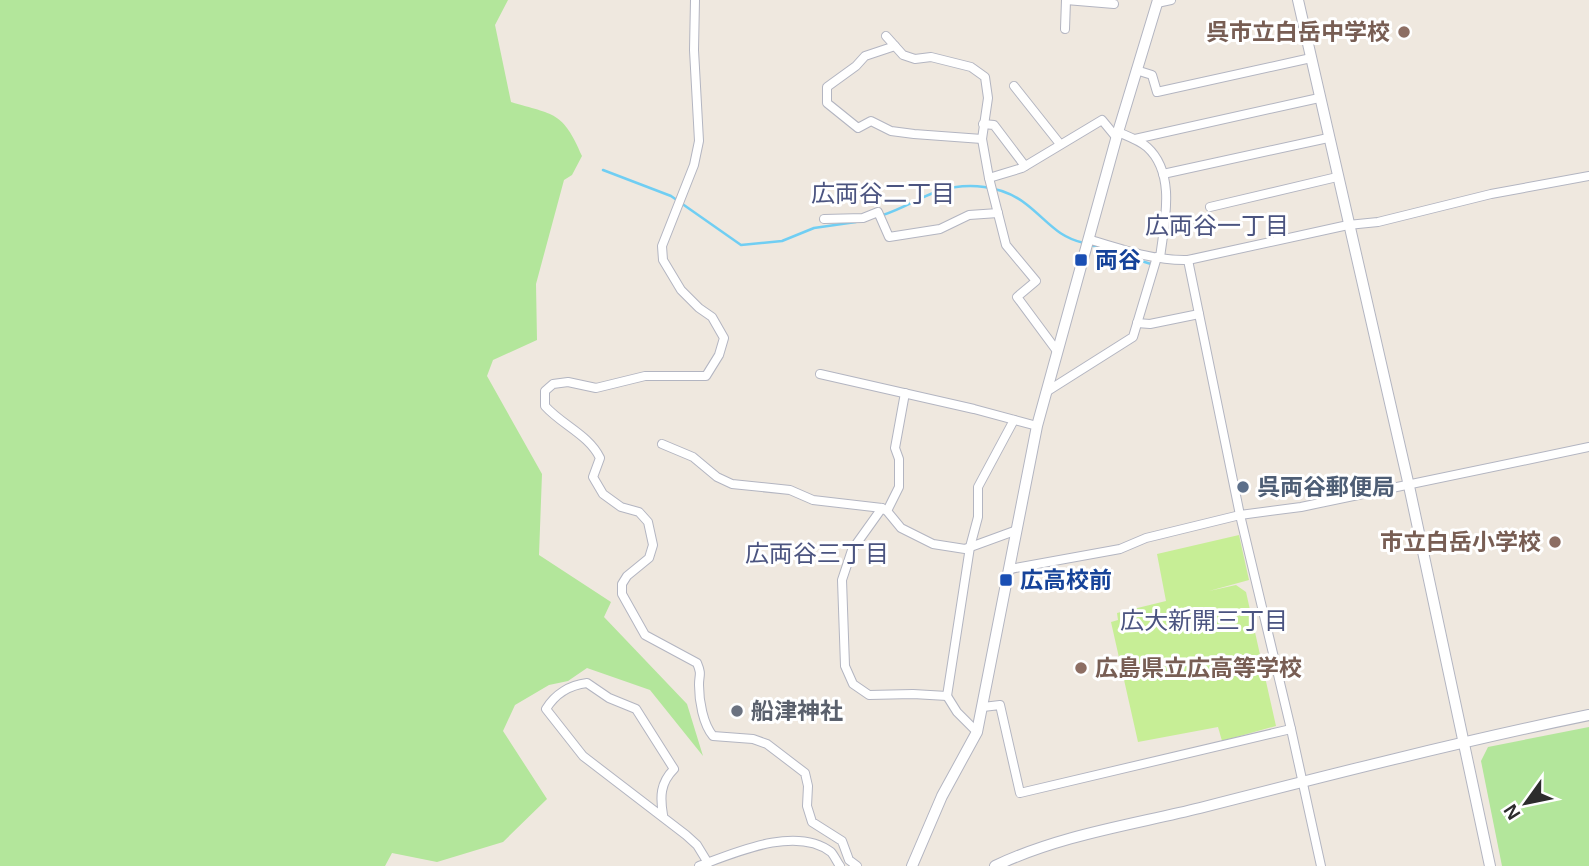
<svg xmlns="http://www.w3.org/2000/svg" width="1589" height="866" viewBox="0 0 1589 866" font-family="Helvetica,'Noto Sans JP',sans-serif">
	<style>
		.green { fill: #b3e69b }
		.pitch { fill: #c7ee96 }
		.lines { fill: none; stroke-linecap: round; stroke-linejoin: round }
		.stream { stroke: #70cef3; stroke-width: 2.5 }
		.minor-casing { stroke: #b3b5c1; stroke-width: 10 }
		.tertiary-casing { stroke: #b3b5c1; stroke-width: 12 }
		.minor { stroke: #fff; stroke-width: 8 }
		.tertiary { stroke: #fff; stroke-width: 10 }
		.education-dot { fill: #8d6e63; stroke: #fff; stroke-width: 2.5 }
		.transit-dot { fill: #1a4fb4; stroke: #fff; stroke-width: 2.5 }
		.service-dot { fill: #5c6f8a; stroke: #fff; stroke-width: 2.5 }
		.worship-dot { fill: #6b7280; stroke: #fff; stroke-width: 2.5 }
		.labels { text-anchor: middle; stroke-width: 6; stroke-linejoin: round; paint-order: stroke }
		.education-label { font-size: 23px; font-weight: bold; fill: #785e54; stroke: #fff; text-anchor: end }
		.transit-label { font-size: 23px; font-weight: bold; fill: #164399; stroke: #fff; text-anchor: start }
		.service-label { font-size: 23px; font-weight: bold; fill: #4e5e75; stroke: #fff; text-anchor: start }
		.worship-label { font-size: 23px; font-weight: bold; fill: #5b616d; stroke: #fff; text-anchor: start }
		.neighbourhood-label { font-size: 24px; fill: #4b5480; stroke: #fff }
	</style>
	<rect width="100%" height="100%" fill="#efe8df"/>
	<!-- green -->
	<g class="green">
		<path d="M0,0H508L495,25L511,102C554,115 563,111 582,156L572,175L564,180L536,284L537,340L493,360L487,376L542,474L539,555L611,602L604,617L687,704L703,756L650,690L587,668L568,681L549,685L515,705L503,731L547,799L503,842L437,862L392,853L385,866H0Z"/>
		<polygon points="1589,727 1589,866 1502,866 1481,761 1488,747"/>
	</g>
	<!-- pitch -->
	<polygon class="pitch" points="1239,535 1249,580 1209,591 1236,585 1246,592 1276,726 1222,741 1218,727 1138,742 1111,622 1118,620 1117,613 1166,601 1157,554"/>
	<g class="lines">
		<!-- stream -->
		<g class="stream">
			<polyline points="603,170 671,196 741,245 782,241 814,228 856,222"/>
			<path d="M883,215C902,209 919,198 938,191C968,182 1002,185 1026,204C1048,221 1057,237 1084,243"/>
			<polyline points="1091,245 1151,264"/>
		</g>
		<defs>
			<g id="minor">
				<path d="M695,0L694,50L699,141L694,165L662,246L663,260L681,290L699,308L712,317L724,338L719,355L706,376H645L596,388L568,382L553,384L545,391V406C562,425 589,435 600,458L593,477L603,494L621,507L639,512L648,522L653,545L649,558L627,576L622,584V594L645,635L697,663C702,675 699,674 699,685C699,701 703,724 713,736L753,739L767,744L805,773L808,786L807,806L812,822L842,841L849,860L857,866"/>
				<polyline points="1066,0 1114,4"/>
				<polyline points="1157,3 1171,0"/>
				<polyline points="1065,29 1066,0"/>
				<polyline points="886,36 903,55 915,59 931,57 971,67 985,77 988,98 982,139 989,178 1006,245 1036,281 1017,297 1057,351"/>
				<polyline points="895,46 865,56 856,66 827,87 827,103 858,128 871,121 891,131 914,134 982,139"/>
				<polyline points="1136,70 1152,75 1157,92 1311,58"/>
				<polyline points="1014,86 1060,144"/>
				<polyline points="983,124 994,125 1025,166"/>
				<path d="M1118,132C1127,136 1139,140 1147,147C1177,174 1164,224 1160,258"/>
				<polyline points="1135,139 1319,98"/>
				<polyline points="1163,174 1328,138"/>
				<polyline points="989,178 1022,168 1102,120 1116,137"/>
				<polyline points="1210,207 1337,177"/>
				<polyline points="824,219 863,218 878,212 889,237 940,229 969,215 998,213"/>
				<path d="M1088,239C1121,249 1154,261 1188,260L1348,225L1378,222L1491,194L1589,176"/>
				<polyline points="1188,260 1240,515 1291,729 1321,866"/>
				<polyline points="1137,323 1150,324 1199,314"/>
				<polyline points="820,374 974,409 1037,426"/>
				<polyline points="1046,392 1133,337 1157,257"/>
				<polyline points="662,444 693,457 717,477 732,484 790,490 813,500 882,508 887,511 901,528 933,544 965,549 1017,530"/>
				<polyline points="882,508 852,550 842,580 845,666 853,684 869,695 913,694 947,696 957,712 977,732"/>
				<polyline points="887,511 899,487 899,459 895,448 905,393"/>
				<polyline points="1010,569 1120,549 1146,538 1240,515 1301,507 1589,447"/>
				<polyline points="947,696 970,547 978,517 978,487 1014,420"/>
				<polyline points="983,707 1000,705 1020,793 1291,729"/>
				<path d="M663,815C660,797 660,783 674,769L636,709L609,698L587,683C570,685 555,694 546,709L583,756L686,835L697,845L708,863"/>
				<path d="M699,866C734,853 796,825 831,852C834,855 837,862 840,866"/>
			</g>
			<g id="tertiary">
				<polyline points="1298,0 1409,486 1490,866"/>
				<polyline points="912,866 942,796 977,732 1037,426 1118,132 1158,0"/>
				<path d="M995,866C1060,835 1131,825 1200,808C1329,775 1458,742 1589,715"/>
			</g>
		</defs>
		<!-- minor casing -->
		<use href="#minor" class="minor-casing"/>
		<!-- tertiary casing -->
		<use href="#tertiary" class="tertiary-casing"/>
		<!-- minor -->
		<use href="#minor" class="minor"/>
		<!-- tertiary -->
		<use href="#tertiary" class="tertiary"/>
	</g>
	<!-- markers -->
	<g class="education-dot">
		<circle cx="1404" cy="32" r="7"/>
		<circle cx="1555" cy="542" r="7"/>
		<circle cx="1081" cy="668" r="7"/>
	</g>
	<g class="transit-dot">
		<rect x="1074" y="253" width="14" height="14" rx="3.5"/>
		<rect x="999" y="573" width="14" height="14" rx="3.5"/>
	</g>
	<circle class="service-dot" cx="1243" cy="487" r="7"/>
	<circle class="worship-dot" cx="737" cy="711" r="7"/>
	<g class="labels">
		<!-- education labels -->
		<g class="education-label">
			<text x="1390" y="40">呉市立白岳中学校</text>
			<text x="1541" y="550">市立白岳小学校</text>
			<text x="1095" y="676" text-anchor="start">広島県立広高等学校</text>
		</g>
		<!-- transit labels -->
		<g class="transit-label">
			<text x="1095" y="268">両谷</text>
			<text x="1020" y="588">広高校前</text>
		</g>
		<!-- service labels -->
		<g class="service-label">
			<text x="1257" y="495">呉両谷郵便局</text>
		</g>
		<!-- worship labels -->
		<g class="worship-label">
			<text x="751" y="719">船津神社</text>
		</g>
		<!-- neighbourhood labels -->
		<g class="neighbourhood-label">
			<text x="883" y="202">広両谷二丁目</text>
			<text x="1217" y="234">広両谷一丁目</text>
			<text x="817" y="562">広両谷三丁目</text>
			<text x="1204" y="629">広大新開三丁目</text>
		</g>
	</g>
	<!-- north arrow -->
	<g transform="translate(1526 803) rotate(237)" stroke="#ffffff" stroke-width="5" paint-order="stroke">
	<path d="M0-5L12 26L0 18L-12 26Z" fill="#2d2d2d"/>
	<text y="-10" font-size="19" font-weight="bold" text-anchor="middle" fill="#2d2d2d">N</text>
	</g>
</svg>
